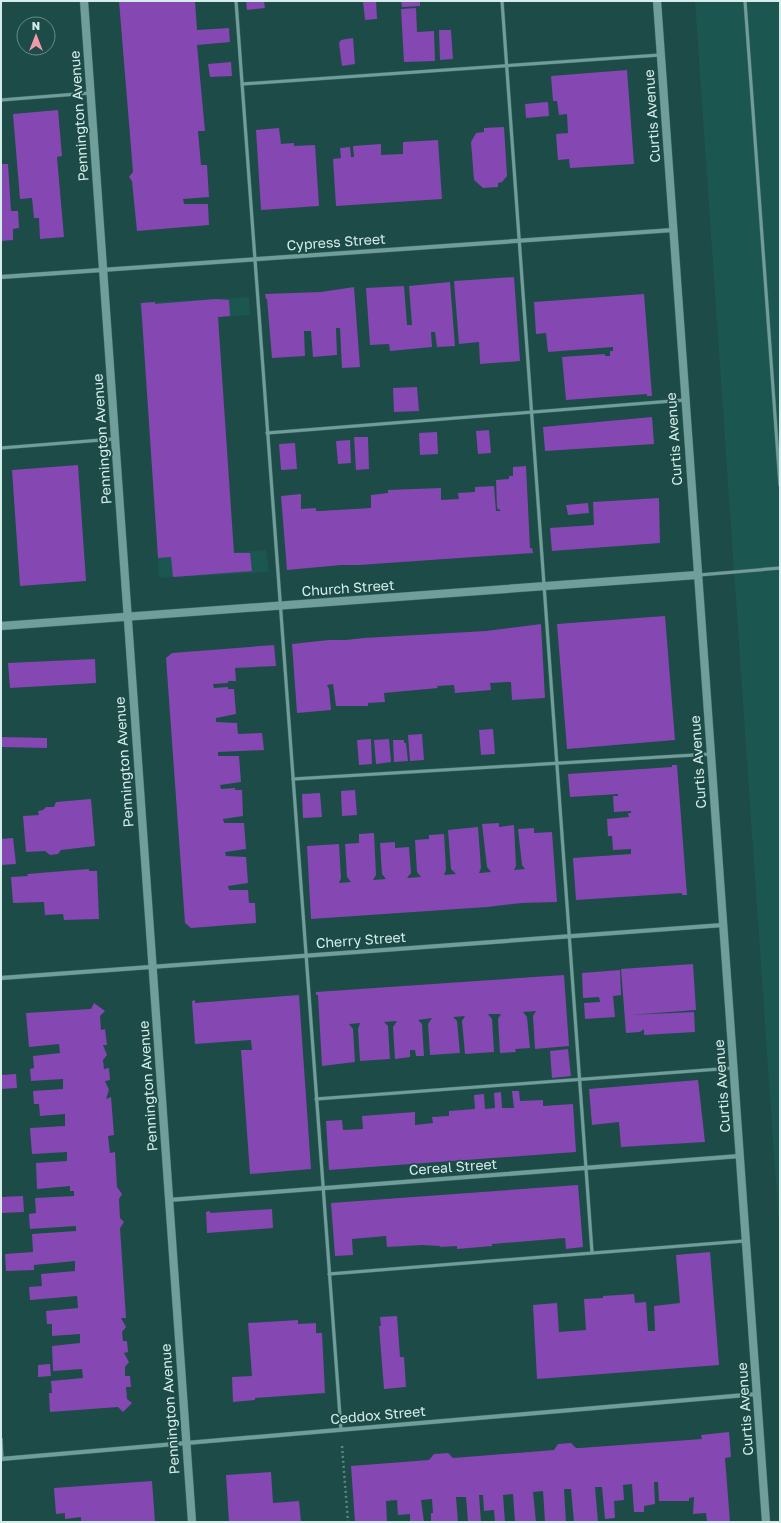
<svg xmlns="http://www.w3.org/2000/svg" width="781" height="1523" viewBox="0 0 781 1523" font-family="'Golos Text',sans-serif">
	<style>
		.built { fill: #1b5651 }
		.building { fill: #8547b2 }
		.lines { fill: none; stroke-linecap: round; stroke-linejoin: round }
		.lane-casing { stroke: #406966; stroke-width: 4 }
		.street-casing { stroke: #406966; stroke-width: 5 }
		.secondary-casing { stroke: #406966; stroke-width: 9 }
		.path { stroke: #5e8480; stroke-width: 2.5; stroke-dasharray: 2 3; stroke-linecap: butt }
		.lane { stroke: #709e9a; stroke-width: 3 }
		.street { stroke: #709e9a; stroke-width: 4 }
		.secondary { stroke: #709e9a; stroke-width: 8 }
		.labels { text-anchor: middle; stroke-width: 3.5; stroke-linejoin: round; paint-order: stroke }
		.street-label { font-size: 14px; fill: #d5edea; stroke: #1d4b47 }
	</style>
	<rect width="100%" height="100%" fill="#1d4b47"/>
	<!-- built -->
	<g class="built">
		<polygon points="695,1 780,1 780,1243"/>
		<polygon points="249,297 250,315 142,322 140,303"/>
		<polygon points="266,550 269,572 159,578 158,558"/>
	</g>
	<!-- building -->
	<g class="building">
		<polygon points="119,1 195,1 197,30 229,28 230,42 197,45 205,131 198,131 201,165 207,165 209,197 183,199 184,204 208,204 209,225 137,231 132,181 129,177 133,172"/>
		<polygon points="246,1 264,1 265,8 247,10"/>
		<polygon points="363,1 376,1 377,19 365,20"/>
		<polygon points="401,1 420,1 420,6 402,7"/>
		<polygon points="416,8 417,32 434,31 435,61 404,62 401,9"/>
		<polygon points="439,30 451,30 453,59 440,60"/>
		<polygon points="353,38 355,64 342,66 339,43 341,40"/>
		<polygon points="231,62 232,76 210,77 208,64"/>
		<polygon points="627,70 634,164 570,168 569,159 558,160 556,134 568,133 567,114 559,115 557,101 553,101 551,76"/>
		<polygon points="548,102 549,116 526,118 525,104"/>
		<polygon points="58,110 62,156 57,157 64,237 40,239 39,218 34,218 32,198 20,199 13,114"/>
		<polygon points="504,127 507,176 502,182 498,183 498,187 483,188 474,180 471,142 476,133 484,132 484,128"/>
		<polygon points="279,128 281,144 294,143 294,146 315,145 319,206 261,210 256,130"/>
		<polygon points="438,140 442,199 336,206 333,159 341,158 340,148 350,147 351,157 354,157 353,146 381,144 381,155 403,154 403,142"/>
		<polygon points="1,164 8,164 11,211 18,211 19,228 13,229 13,240 1,241"/>
		<polygon points="514,277 520,361 480,364 479,342 459,344 454,281"/>
		<polygon points="450,282 455,346 437,347 435,332 431,332 432,347 390,351 389,344 370,345 366,288 404,286 407,325 412,325 409,286"/>
		<polygon points="354,287 360,367 342,368 340,328 336,328 337,355 313,357 311,331 304,331 305,356 272,358 267,299 266,299 265,294 321,292"/>
		<polygon points="644,294 652,396 647,396 647,394 566,400 562,357 605,354 605,356 610,356 610,351 613,351 613,347 548,352 546,333 536,334 534,302"/>
		<polygon points="216,299 229,300 230,316 218,317 234,553 250,553 252,571 173,577 171,557 158,558 141,303 155,302 155,304"/>
		<polygon points="417,387 419,411 394,412 393,388"/>
		<polygon points="652,417 654,444 545,451 543,427"/>
		<polygon points="489,430 491,453 478,454 476,431"/>
		<polygon points="437,432 438,454 420,455 419,433"/>
		<polygon points="354,437 368,437 369,469 356,470"/>
		<polygon points="350,440 351,463 338,464 336,441"/>
		<polygon points="295,443 297,469 281,470 279,444"/>
		<polygon points="78,465 86,581 20,586 12,470"/>
		<polygon points="526,466 530,548 532,548 533,553 359,565 341,565 287,570 281,496 301,494 301,509 316,508 316,511 320,511 371,508 371,495 388,493 388,490 441,488 441,500 459,499 458,493 475,492 475,487 494,486 496,511 501,511 497,508 496,480 509,479 509,476 513,476 513,467"/>
		<polygon points="659,498 660,543 552,551 550,528 594,525 593,502"/>
		<polygon points="588,503 589,513 568,515 566,505"/>
		<polygon points="665,616 675,740 567,749 557,624"/>
		<polygon points="541,624 545,698 512,700 511,682 507,682 490,683 491,690 455,693 454,685 437,686 438,688 384,693 385,702 368,703 368,706 336,706 333,684 327,685 329,689 331,710 297,713 292,644 329,640 346,640 364,638 486,631"/>
		<polygon points="274,645 276,666 235,668 236,681 228,681 228,683 213,684 214,688 228,687 228,689 234,689 236,714 216,718 216,722 237,723 238,734 262,733 264,750 218,752 218,756 239,756 241,782 220,785 221,789 235,788 235,790 242,790 243,816 223,819 224,823 244,823 246,849 225,852 226,856 246,857 248,883 228,886 229,890 248,890 249,903 255,903 256,923 191,928 185,923 166,658 172,653"/>
		<polygon points="95,659 96,683 10,688 8,663"/>
		<polygon points="493,729 495,754 481,755 479,730"/>
		<polygon points="422,734 424,760 410,761 408,735"/>
		<polygon points="1,737 47,738 47,748 1,747"/>
		<polygon points="371,739 372,764 359,765 357,740"/>
		<polygon points="389,739 391,762 376,764 374,740"/>
		<polygon points="393,740 404,740 404,743 406,743 408,761 394,762"/>
		<polygon points="672,765 677,765 687,895 682,895 682,893 576,900 573,858 631,854 631,849 613,850 612,836 608,836 607,819 629,817 628,813 631,813 631,811 614,812 613,796 618,796 618,794 570,797 568,774 672,767"/>
		<polygon points="355,790 357,815 342,816 341,791"/>
		<polygon points="320,793 322,817 303,818 302,794"/>
		<polygon points="91,799 95,846 61,850 58,854 50,855 45,851 26,852 23,816 39,815 38,811 43,810 46,807 54,807 56,802"/>
		<polygon points="499,823 499,827 514,825 516,866 514,870 525,869 522,865 518,829 534,828 534,833 552,832 557,902 522,903 487,907 311,919 307,846 339,844 341,878 339,883 351,882 347,877 345,844 359,843 359,834 374,833 376,875 373,880 386,879 382,874 380,843 395,842 395,848 409,847 411,873 407,878 421,877 417,872 415,840 429,839 429,835 444,834 446,870 444,875 456,874 451,869 448,830 478,827 481,868 479,873 491,872 487,867 482,824"/>
		<polygon points="13,838 16,864 1,865 1,839"/>
		<polygon points="89,869 89,871 97,871 99,919 64,920 63,914 45,915 44,902 13,903 11,877 28,876 27,874"/>
		<polygon points="693,964 696,1010 630,1015 694,1012 695,1032 644,1035 644,1029 640,1032 626,1033 621,969"/>
		<polygon points="620,970 621,995 613,996 615,1017 585,1019 584,1003 600,1002 599,997 583,998 582,973"/>
		<polygon points="564,975 569,1046 535,1049 533,1016 536,1011 523,1012 527,1017 530,1048 515,1049 516,1052 500,1053 498,1019 501,1014 488,1014 492,1019 494,1052 465,1054 462,1021 465,1016 453,1017 457,1021 460,1053 430,1055 428,1024 432,1018 418,1020 422,1024 424,1056 416,1056 415,1050 410,1050 410,1057 395,1059 393,1027 397,1021 384,1022 388,1026 390,1059 360,1061 358,1029 360,1023 349,1024 353,1029 355,1062 322,1066 318,995 316,995 316,992"/>
		<polygon points="299,995 311,1169 250,1174 241,1050 252,1050 251,1040 195,1044 192,1001 195,1000 195,1003"/>
		<polygon points="94,1003 105,1011 100,1016 101,1030 105,1029 107,1045 103,1045 107,1055 103,1060 104,1069 109,1068 110,1080 105,1081 109,1090 106,1099 111,1097 114,1135 108,1136 110,1153 115,1152 117,1187 122,1194 119,1199 120,1218 124,1222 120,1228 126,1318 121,1318 126,1327 122,1332 123,1341 127,1341 128,1352 124,1353 129,1362 125,1367 125,1376 130,1376 131,1387 126,1387 127,1399 132,1403 123,1412 118,1407 50,1412 49,1393 52,1393 51,1381 83,1378 82,1369 53,1371 52,1346 80,1343 80,1334 52,1336 52,1324 47,1324 46,1311 78,1308 77,1296 30,1300 29,1287 42,1286 41,1274 75,1271 75,1261 34,1265 34,1270 6,1271 5,1254 33,1252 32,1234 76,1231 76,1226 30,1229 29,1216 29,1214 36,1213 35,1198 74,1196 74,1191 70,1191 70,1186 37,1189 36,1163 67,1161 67,1152 32,1154 30,1128 65,1126 65,1114 40,1116 39,1104 34,1104 33,1091 63,1089 63,1079 31,1081 30,1069 34,1068 33,1056 60,1053 59,1044 29,1047 26,1013 91,1009"/>
		<polygon points="568,1049 571,1076 552,1078 550,1051"/>
		<polygon points="16,1074 17,1088 1,1089 1,1075"/>
		<polygon points="698,1080 705,1142 621,1147 619,1122 592,1125 589,1089"/>
		<polygon points="512,1091 519,1091 520,1101 543,1100 543,1106 573,1104 576,1152 329,1170 326,1121 342,1120 343,1130 363,1129 362,1116 415,1112 415,1125 433,1123 432,1117 449,1116 449,1111 475,1109 474,1095 484,1094 485,1109 495,1108 494,1093 501,1092 502,1108 514,1108"/>
		<polygon points="578,1185 583,1247 566,1249 565,1238 492,1244 492,1246 457,1249 457,1246 440,1247 440,1246 422,1245 387,1247 386,1236 352,1239 353,1255 335,1256 331,1203"/>
		<polygon points="23,1196 24,1212 2,1213 1,1197"/>
		<polygon points="272,1209 273,1228 207,1233 206,1212 210,1211 210,1213"/>
		<polygon points="710,1252 719,1365 537,1379 533,1305 557,1303 559,1332 586,1330 584,1299 603,1298 603,1296 634,1294 635,1303 646,1302 648,1331 655,1331 654,1306 680,1303 676,1255"/>
		<polygon points="397,1316 400,1357 404,1357 406,1387 384,1389 379,1326 381,1326 380,1317"/>
		<polygon points="298,1320 298,1324 316,1323 316,1333 322,1333 325,1393 255,1398 255,1400 233,1402 232,1377 252,1376 248,1323"/>
		<polygon points="50,1364 51,1376 38,1377 38,1365"/>
		<polygon points="729,1432 731,1457 725,1458 730,1522 707,1522 706,1513 693,1514 694,1497 689,1498 689,1501 659,1501 658,1482 654,1482 655,1504 644,1506 644,1512 634,1512 632,1484 623,1485 624,1500 614,1501 615,1518 605,1519 602,1487 595,1487 598,1522 574,1522 571,1489 564,1489 566,1522 545,1522 543,1491 533,1492 536,1522 515,1522 513,1494 503,1495 505,1522 495,1522 494,1510 484,1511 483,1495 479,1495 481,1522 468,1522 466,1497 456,1497 458,1522 431,1522 431,1513 433,1513 432,1499 421,1500 424,1522 410,1522 410,1514 398,1515 397,1500 386,1501 387,1522 355,1522 351,1466 429,1460 434,1454 448,1453 453,1458 554,1450 558,1444 571,1443 576,1448 580,1448 702,1439 701,1435"/>
		<polygon points="271,1472 273,1503 299,1501 301,1522 229,1522 226,1475"/>
		<polygon points="152,1481 155,1522 81,1522 81,1517 65,1519 65,1513 56,1514 54,1488"/>
	</g>
	<g class="lines">
		<defs>
			<g id="lane">
				<polyline points="236,1 341,1430"/>
				<polyline points="502,1 592,1252"/>
				<polyline points="745,1 780,485"/>
				<polyline points="242,84 660,55"/>
				<polyline points="1,100 90,93"/>
				<polyline points="267,433 685,400"/>
				<polyline points="1,448 114,439"/>
				<polyline points="699,575 780,568"/>
				<polyline points="293,779 711,754"/>
				<polyline points="316,1099 733,1068"/>
				<polyline points="329,1274 744,1241"/>
				<polyline points="1,1439 2,1459"/>
			</g>
			<g id="street">
				<polyline points="1,277 673,230"/>
				<polyline points="1,978 723,925"/>
				<polyline points="169,1200 740,1156"/>
				<polyline points="1,1459 757,1394"/>
			</g>
			<g id="secondary">
				<polyline points="84,1 192,1522"/>
				<polyline points="657,1 766,1522"/>
				<polyline points="1,626 697,575"/>
			</g>
		</defs>
		<!-- lane casing -->
		<use href="#lane" class="lane-casing"/>
		<!-- street casing -->
		<use href="#street" class="street-casing"/>
		<!-- secondary casing -->
		<use href="#secondary" class="secondary-casing"/>
		<!-- path -->
		<polyline class="path" points="342,1446 348,1522"/>
		<!-- lane -->
		<use href="#lane" class="lane"/>
		<!-- street -->
		<use href="#street" class="street"/>
		<!-- secondary -->
		<use href="#secondary" class="secondary"/>
	</g>
	<g class="labels">
		<!-- street labels -->
		<g class="street-label">
			<text transform="translate(79 116) rotate(-94)" y="5">Pennington Avenue</text>
			<text transform="translate(652 116) rotate(-94)" y="5">Curtis Avenue</text>
			<text transform="translate(336 242) rotate(-4)" y="5">Cypress Street</text>
			<text transform="translate(102 439) rotate(-94)" y="5">Pennington Avenue</text>
			<text transform="translate(674 439) rotate(-94)" y="5">Curtis Avenue</text>
			<text transform="translate(348 588) rotate(-4)" y="5">Church Street</text>
			<text transform="translate(124 762) rotate(-94)" y="5">Pennington Avenue</text>
			<text transform="translate(698 762) rotate(-94)" y="5">Curtis Avenue</text>
			<text transform="translate(361 940) rotate(-4)" y="5">Cherry Street</text>
			<text transform="translate(148 1086) rotate(-94)" y="5">Pennington Avenue</text>
			<text transform="translate(722 1086) rotate(-94)" y="5">Curtis Avenue</text>
			<text transform="translate(453 1167) rotate(-4)" y="5">Cereal Street</text>
			<text transform="translate(170 1409) rotate(-94)" y="5">Pennington Avenue</text>
			<text transform="translate(745 1409) rotate(-94)" y="5">Curtis Avenue</text>
			<text transform="translate(378 1415) rotate(-5)" y="5">Ceddox Street</text>
		</g>
	</g>
	<!-- border -->
	<rect width="781" height="1523" fill="none" stroke="#d5edea" stroke-width="4"/>
	<!-- north arrow -->
	<g transform="translate(36 36)"><circle r="19" fill="#1d4b47" stroke="#678c88"/>
	<path d="M0-3L7 15L0 10L-7 15Z" fill="#f39aaa"/>
	<text y="-6" font-size="11" font-weight="bold" text-anchor="middle" fill="#d5edea">N</text>
	</g>
</svg>
